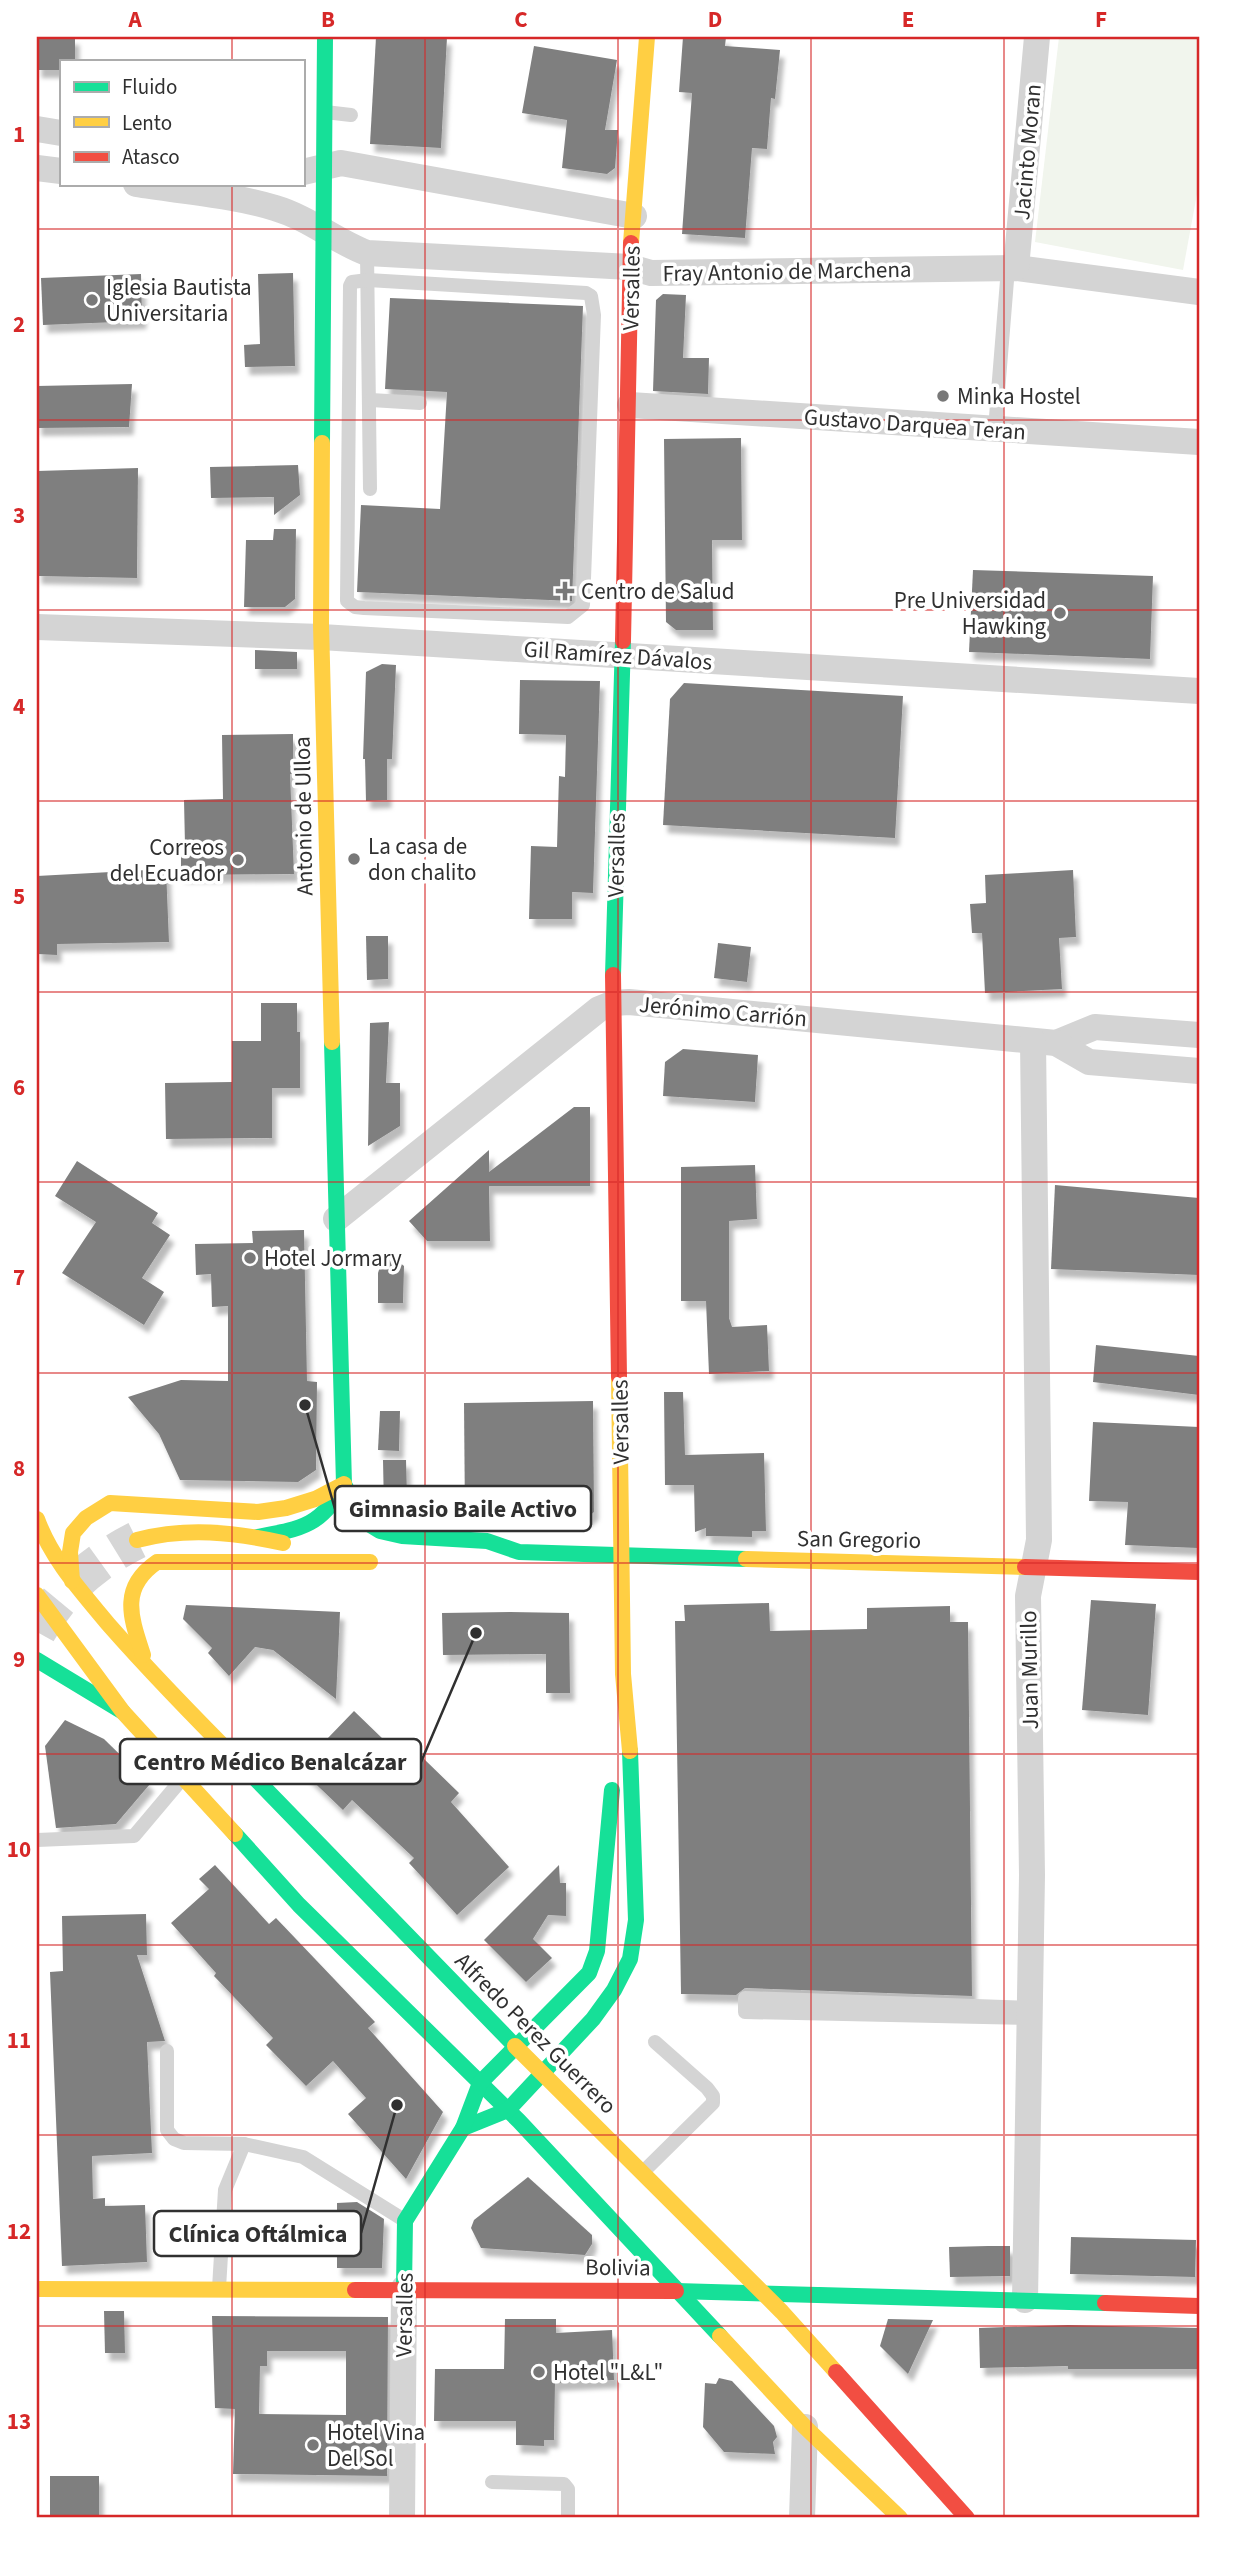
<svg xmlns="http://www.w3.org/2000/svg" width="1236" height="2555" viewBox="0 0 1236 2555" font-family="'Source Sans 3',sans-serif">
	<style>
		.green { fill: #f1f5ed }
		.building { fill: #7f7f7f; fill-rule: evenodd; filter: url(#shadow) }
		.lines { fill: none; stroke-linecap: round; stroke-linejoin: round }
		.secondary-tunnel { stroke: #d6d6d6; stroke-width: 38; stroke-dasharray: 38 19; stroke-linecap: butt }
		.lane { stroke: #d4d4d4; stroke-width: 14 }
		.street { stroke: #d4d4d4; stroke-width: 26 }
		.fast { stroke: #16e098; stroke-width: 16 }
		.slow { stroke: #ffcf43; stroke-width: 16 }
		.jam { stroke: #f24e42; stroke-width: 16 }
		.grid { fill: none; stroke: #d62828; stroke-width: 2; stroke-opacity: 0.55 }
		.poi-dot { fill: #787878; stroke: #fff; stroke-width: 2.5 }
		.labels { text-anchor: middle; stroke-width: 7; stroke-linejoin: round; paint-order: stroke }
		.street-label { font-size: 23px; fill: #303030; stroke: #fff }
		.poi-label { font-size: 23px; fill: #303030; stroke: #fff; text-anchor: start }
		.leader { fill: none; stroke: #303030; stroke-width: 2.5 }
		.callout-dot { fill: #303030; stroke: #fff; stroke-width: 2.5 }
		.callout { fill: #fff; stroke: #303030; stroke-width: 2.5 }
		.callout-label { font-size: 24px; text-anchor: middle; font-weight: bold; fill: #303030 }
		.neatline { fill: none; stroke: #d62828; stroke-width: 2.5 }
		.grid-label { font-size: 23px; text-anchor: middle; font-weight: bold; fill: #d62828 }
	</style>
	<defs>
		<filter id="shadow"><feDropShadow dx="4.5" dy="8" stdDeviation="2" flood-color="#0004"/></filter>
	</defs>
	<rect width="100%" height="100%" fill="#fff"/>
	<!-- green -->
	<polygon class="green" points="1059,37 1199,37 1199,183 1183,270 1035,242"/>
	<!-- building -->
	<g class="building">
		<polygon points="37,37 75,37 75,61 61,61 61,70 37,70"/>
		<polygon points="376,37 447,37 441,148 370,144"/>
		<polygon points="683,37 726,37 725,46 780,50 775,99 771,98 767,149 752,148 745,238 682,234 692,93 679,92"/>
		<polygon points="534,46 617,60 605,130 618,130 615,168 607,174 562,168 567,120 522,113"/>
		<polygon points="293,273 295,366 245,367 244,345 260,344 258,274"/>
		<polygon points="141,274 142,321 43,325 41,278"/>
		<polygon points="663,294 686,295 683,358 709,358 708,394 653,391 656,300"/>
		<polygon points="390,298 583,306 572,601 357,592 361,505 440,509 447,392 385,389"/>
		<polygon points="132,384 129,427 37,428 37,386"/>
		<polygon points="741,438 742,540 712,540 713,630 676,630 666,622 664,439"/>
		<polygon points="298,465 300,495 274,515 274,497 211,498 210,467"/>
		<polygon points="138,468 137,578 37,576 37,471"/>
		<polygon points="274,529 296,529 295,599 285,607 244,607 246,540 273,540"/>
		<polygon points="973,570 1153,576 1150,659 969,652"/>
		<polygon points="255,650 297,652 297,669 255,669"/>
		<polygon points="382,664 396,665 392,759 387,759 387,800 366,801 365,759 363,759 366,672"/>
		<polygon points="520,680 600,681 593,893 572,892 572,919 529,919 531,846 557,847 559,776 565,777 566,735 519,734"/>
		<polygon points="684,683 903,696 895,838 663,825 670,699"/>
		<polygon points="293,734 293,774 290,774 294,874 181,875 181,845 185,845 184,800 223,799 222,735"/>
		<polygon points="166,869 169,942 57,944 57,955 37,954 37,876"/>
		<polygon points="1073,870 1076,937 1059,938 1062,989 985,993 982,933 972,933 970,904 986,903 985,875"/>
		<polygon points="366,936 388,936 388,979 367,980"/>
		<polygon points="718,943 751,947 747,982 714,978"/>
		<polygon points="261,1003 297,1003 297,1032 300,1032 300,1088 272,1088 272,1138 166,1139 165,1083 232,1082 232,1041 261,1041"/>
		<polygon points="389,1022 386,1083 400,1083 400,1126 368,1146 370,1023"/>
		<polygon points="683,1049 758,1055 755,1102 663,1096 665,1062"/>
		<polygon points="574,1107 590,1107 590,1186 489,1186 490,1241 427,1241 409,1221 489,1150 489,1172"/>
		<polygon points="77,1161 158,1213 152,1223 170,1235 142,1278 164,1292 144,1325 62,1273 96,1222 55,1196"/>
		<polygon points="755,1165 757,1219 729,1221 729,1318 732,1327 767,1325 769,1371 709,1374 706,1301 681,1301 681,1167"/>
		<polygon points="1055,1185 1199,1198 1199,1275 1051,1269"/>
		<polygon points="304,1230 307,1381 317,1382 316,1470 298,1482 180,1480 159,1434 128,1397 181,1380 228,1381 228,1306 212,1307 211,1274 196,1275 195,1244 253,1243 252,1231"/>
		<polygon points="385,1251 404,1266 403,1303 378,1303 378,1273"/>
		<polygon points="1096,1345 1199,1356 1199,1395 1093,1382"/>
		<polygon points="664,1392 683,1392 685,1455 764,1453 766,1531 752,1531 752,1537 706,1536 706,1528 695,1532 694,1485 665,1485"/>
		<polygon points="593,1401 594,1512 585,1520 497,1521 465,1518 464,1403"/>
		<polygon points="380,1411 400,1411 399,1451 378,1450"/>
		<polygon points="1093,1422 1199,1427 1198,1548 1125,1545 1128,1502 1089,1501"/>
		<polygon points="383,1460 406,1460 407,1496 411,1496 411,1515 384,1508"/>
		<polygon points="1091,1600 1156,1604 1148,1715 1082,1710"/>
		<polygon points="769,1603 770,1631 867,1629 867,1608 950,1606 950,1622 968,1622 972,1996 745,1988 736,1995 681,1994 675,1621 685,1621 684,1605"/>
		<polygon points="186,1605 340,1612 336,1699 273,1650 255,1647 229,1676 208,1653 212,1648 183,1619"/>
		<polygon points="510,1612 569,1613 570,1693 546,1693 546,1654 443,1655 442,1613"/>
		<polygon points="354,1711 413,1768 423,1758 459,1793 451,1802 509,1867 457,1915 409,1863 414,1858 352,1800 343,1810 299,1768"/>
		<polygon points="65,1720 104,1739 150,1784 116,1824 56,1828 45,1746"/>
		<polygon points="215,1865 269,1924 276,1918 375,2022 368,2028 443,2112 406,2179 348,2114 366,2098 333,2061 306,2086 266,2045 273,2038 214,1976 216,1973 171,1923 209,1889 199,1879"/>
		<polygon points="559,1865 560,1883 566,1883 566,1916 548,1915 533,1939 552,1958 526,1982 484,1940"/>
		<polygon points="146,1914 147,1955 137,1955 165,2041 147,2042 152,2153 92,2156 93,2199 105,2198 105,2206 145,2205 147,2262 62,2266 50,1972 63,1971 62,1916"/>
		<polygon points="528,2177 592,2235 592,2244 585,2255 481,2248 471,2228 474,2220"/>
		<polygon points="357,2202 384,2219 382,2268 337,2268 337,2203"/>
		<polygon points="1071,2237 1196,2240 1195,2277 1070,2274"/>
		<polygon points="988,2246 1010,2246 1010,2276 950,2277 949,2247"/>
		<polygon points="104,2311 124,2311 125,2353 105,2353"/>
		<path d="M212,2316L388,2317L387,2476L233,2474L235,2409L215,2408ZM267,2351H346V2415L259,2414L260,2366H267Z"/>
		<polygon points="505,2319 556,2319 556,2333 612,2330 614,2380 555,2383 554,2440 544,2440 544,2446 516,2445 516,2421 434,2421 435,2369 504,2369"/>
		<polygon points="888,2319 933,2320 908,2374 880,2346"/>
		<polygon points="1068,2325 1199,2328 1199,2369 1068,2369 1068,2366 980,2368 979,2328"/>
		<polygon points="719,2378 732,2381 774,2426 777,2437 773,2442 775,2454 724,2452 703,2427 705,2383 716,2384"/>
		<rect x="50" y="2476" width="49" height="42"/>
	</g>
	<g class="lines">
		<!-- secondary-tunnel -->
		<path class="secondary-tunnel" d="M37,1632C60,1591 95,1561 137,1540"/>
		<!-- lane -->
		<g class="lane">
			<polyline points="325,112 351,115"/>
			<polyline points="367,253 370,489"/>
			<polygon points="368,280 586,293 591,296 594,315 583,605 568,617 364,608 355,607 347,601 350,286 352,282"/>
			<polyline points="371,400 420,403"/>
			<polyline points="995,429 1008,268"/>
			<polyline points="37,1840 134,1836 182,1779"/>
			<polyline points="1029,2018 745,2012 745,1998 1029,2008"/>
			<polyline points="167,2051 167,2130 174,2139 184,2143 244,2144 303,2157 404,2220"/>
			<polyline points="643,2172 713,2103 713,2096 707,2088 655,2042"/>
			<polyline points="219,2288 225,2190 244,2144"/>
			<polyline points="492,2482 564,2484 568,2489 568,2518"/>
		</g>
		<!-- street -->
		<g class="street">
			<polyline points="37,129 61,133"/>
			<polyline points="37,168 61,171"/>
			<polyline points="303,172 341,163 634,216"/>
			<path d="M136,184C179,191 234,195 275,208C309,218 335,241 367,253L630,267L651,273L1016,268L1199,292"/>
			<polyline points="1016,268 1037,37"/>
			<polyline points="630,405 1199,442"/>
			<polyline points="37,627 321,637 1199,691"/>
			<polyline points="1056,1043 1095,1027 1199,1035"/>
			<polyline points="336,1219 599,1009 614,1003 629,1002 1056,1043 1089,1062 1199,1071"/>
			<polyline points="1025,2300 1032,1875 1028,1596 1039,1540 1033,1041"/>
			<polyline points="402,2518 404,2288"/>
			<polyline points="802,2518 805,2427"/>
		</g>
		<!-- fast -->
		<g class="fast">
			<polyline points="322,443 325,37"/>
			<polyline points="613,975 623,641"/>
			<polyline points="344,1484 362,1520 380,1531 402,1536 487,1541 519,1552 746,1559"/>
			<path d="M257,1537C301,1529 322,1526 344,1484L332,1042"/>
			<polyline points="37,1660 123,1712"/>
			<polyline points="246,1769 515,2046"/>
			<polyline points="235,1834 299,1905 519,2121 720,2336"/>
			<polyline points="463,2128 508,2110 593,2019 614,1990 630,1959 636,1920 630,1751"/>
			<polyline points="404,2288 405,2221 463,2128 480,2083 589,1973 597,1951 612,1790"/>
			<polyline points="676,2291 1105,2303"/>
		</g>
		<!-- slow -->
		<g class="slow">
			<polyline points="631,243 647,37"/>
			<polyline points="322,443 321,625 332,1042"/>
			<polyline points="619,1377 623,1674 630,1751"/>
			<path d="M37,1519C52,1560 81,1591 109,1625C153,1675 199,1722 246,1769"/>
			<path d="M137,1540C186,1527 234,1532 283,1543"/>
			<polyline points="746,1559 1025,1567"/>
			<polyline points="72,1581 70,1552 73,1533 86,1518 110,1503 258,1512 286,1508 315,1499 344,1484"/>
			<polyline points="37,1595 123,1712 235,1834"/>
			<path d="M143,1655C131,1618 119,1588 157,1562H370"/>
			<polyline points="515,2046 782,2312 836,2372"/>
			<polyline points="37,2289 355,2290"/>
			<polyline points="720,2336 805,2427 900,2518"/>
		</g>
		<!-- jam -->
		<g class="jam">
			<polyline points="623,641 631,243"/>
			<polyline points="613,975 619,1377"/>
			<polyline points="1025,1567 1199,1572"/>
			<polyline points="355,2290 676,2291"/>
			<polyline points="1105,2303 1199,2306"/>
			<polyline points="836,2372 967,2518"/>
		</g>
	</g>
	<!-- grid -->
	<path class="grid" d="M232,37V61M425,37V2518M618,37V2518M811,37V2518M1004,37V2518M232,184V2518M37,229H1199M37,420H1199M37,610H1199M37,801H1199M37,992H1199M37,1182H1199M37,1373H1199M37,1563H1199M37,1754H1199M37,1945H1199M37,2135H1199M37,2326H1199"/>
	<!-- markers -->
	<g class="poi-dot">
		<circle cx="92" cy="300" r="7"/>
		<circle cx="943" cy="396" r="7"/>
		<path d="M561.5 580.5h7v7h7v7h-7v7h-7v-7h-7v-7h7z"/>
		<circle cx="1060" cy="613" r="7"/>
		<circle cx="354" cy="859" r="7"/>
		<circle cx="238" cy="860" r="7"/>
		<circle cx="250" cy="1258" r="7"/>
		<circle cx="539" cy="2372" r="7"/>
		<circle cx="313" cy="2445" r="7"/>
	</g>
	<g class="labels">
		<!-- street labels -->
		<g class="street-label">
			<text transform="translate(1027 152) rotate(-85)" y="8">Jacinto Moran</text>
			<text transform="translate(787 271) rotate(-1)" y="8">Fray Antonio de Marchena</text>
			<text transform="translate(631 288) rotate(-89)" y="8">Versalles</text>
			<text transform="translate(915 424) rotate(4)" y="8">Gustavo Darquea Teran</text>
			<text transform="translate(618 655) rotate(4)" y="8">Gil Ramírez Dávalos</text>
			<text transform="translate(303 816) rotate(-91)" y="8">Antonio de Ulloa</text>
			<text transform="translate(616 855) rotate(-89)" y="8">Versalles</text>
			<text transform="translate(723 1011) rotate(5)" y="8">Jerónimo Carrión</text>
			<text transform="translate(620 1422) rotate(-91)" y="8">Versalles</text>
			<text transform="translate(859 1539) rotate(1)" y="8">San Gregorio</text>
			<text transform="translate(1029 1670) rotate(-91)" y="8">Juan Murillo</text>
			<text transform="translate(536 2033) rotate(45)" y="8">Alfredo Perez Guerrero</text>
			<text transform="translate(618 2267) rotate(1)" y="8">Bolivia</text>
			<text transform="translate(404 2315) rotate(-89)" y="8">Versalles</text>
		</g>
		<!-- poi labels -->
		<g class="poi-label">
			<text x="106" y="295">Iglesia Bautista<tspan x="106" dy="26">Universitaria</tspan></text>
			<text x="957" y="404">Minka Hostel</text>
			<text x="581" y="599">Centro de Salud</text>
			<text x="1046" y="608" text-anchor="end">Pre Universidad<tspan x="1046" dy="26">Hawking</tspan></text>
			<text x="368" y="854">La casa de<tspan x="368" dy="26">don chalito</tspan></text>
			<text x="224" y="855" text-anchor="end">Correos<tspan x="224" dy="26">del Ecuador</tspan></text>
			<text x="264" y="1266">Hotel Jormary</text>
			<text x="553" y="2380">Hotel "L&amp;L"</text>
			<text x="327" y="2440">Hotel Vina<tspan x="327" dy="26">Del Sol</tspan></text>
		</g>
	</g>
	<!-- callouts -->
	<path class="leader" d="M305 1405L335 1509M476 1633L421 1762M397 2105L361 2233"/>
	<g class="callout-dot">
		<circle cx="305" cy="1405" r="7"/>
		<circle cx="476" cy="1633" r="7"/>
		<circle cx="397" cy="2105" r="7"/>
	</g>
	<g class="callout">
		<rect x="335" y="1486" width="256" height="45" rx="7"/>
		<rect x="120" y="1739" width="301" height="45" rx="7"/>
		<rect x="154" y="2211" width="207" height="45" rx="7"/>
	</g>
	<g class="callout-label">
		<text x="463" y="1517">Gimnasio Baile Activo</text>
		<text x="270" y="1770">Centro Médico Benalcázar</text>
		<text x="258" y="2242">Clínica Oftálmica</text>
	</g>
	<!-- border -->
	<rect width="1236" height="2555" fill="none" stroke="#ffffff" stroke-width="77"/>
	<!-- legend -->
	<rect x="60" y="60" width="245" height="126" fill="#ffffff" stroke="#acacac" stroke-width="2"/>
	<rect x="74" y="82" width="35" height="10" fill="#16e098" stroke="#acacac" stroke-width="2"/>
	<text x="122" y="94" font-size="21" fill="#303030">Fluido</text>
	<rect x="74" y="117" width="35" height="10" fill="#ffcf43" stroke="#acacac" stroke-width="2"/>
	<text x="122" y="130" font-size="21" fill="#303030">Lento</text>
	<rect x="74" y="152" width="35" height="10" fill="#f24e42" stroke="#acacac" stroke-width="2"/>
	<text x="122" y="164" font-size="21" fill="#303030">Atasco</text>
	<rect x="38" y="38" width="1160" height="2478" class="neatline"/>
	<g class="grid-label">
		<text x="135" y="27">A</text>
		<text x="328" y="27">B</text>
		<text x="521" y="27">C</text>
		<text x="715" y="27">D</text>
		<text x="908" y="27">E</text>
		<text x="1101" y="27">F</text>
		<text x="19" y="142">1</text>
		<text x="19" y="332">2</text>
		<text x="19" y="523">3</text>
		<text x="19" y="714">4</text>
		<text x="19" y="904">5</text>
		<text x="19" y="1095">6</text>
		<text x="19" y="1285">7</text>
		<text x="19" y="1476">8</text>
		<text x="19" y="1667">9</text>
		<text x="19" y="1857">10</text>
		<text x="19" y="2048">11</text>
		<text x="19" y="2239">12</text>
		<text x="19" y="2429">13</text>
	</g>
</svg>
